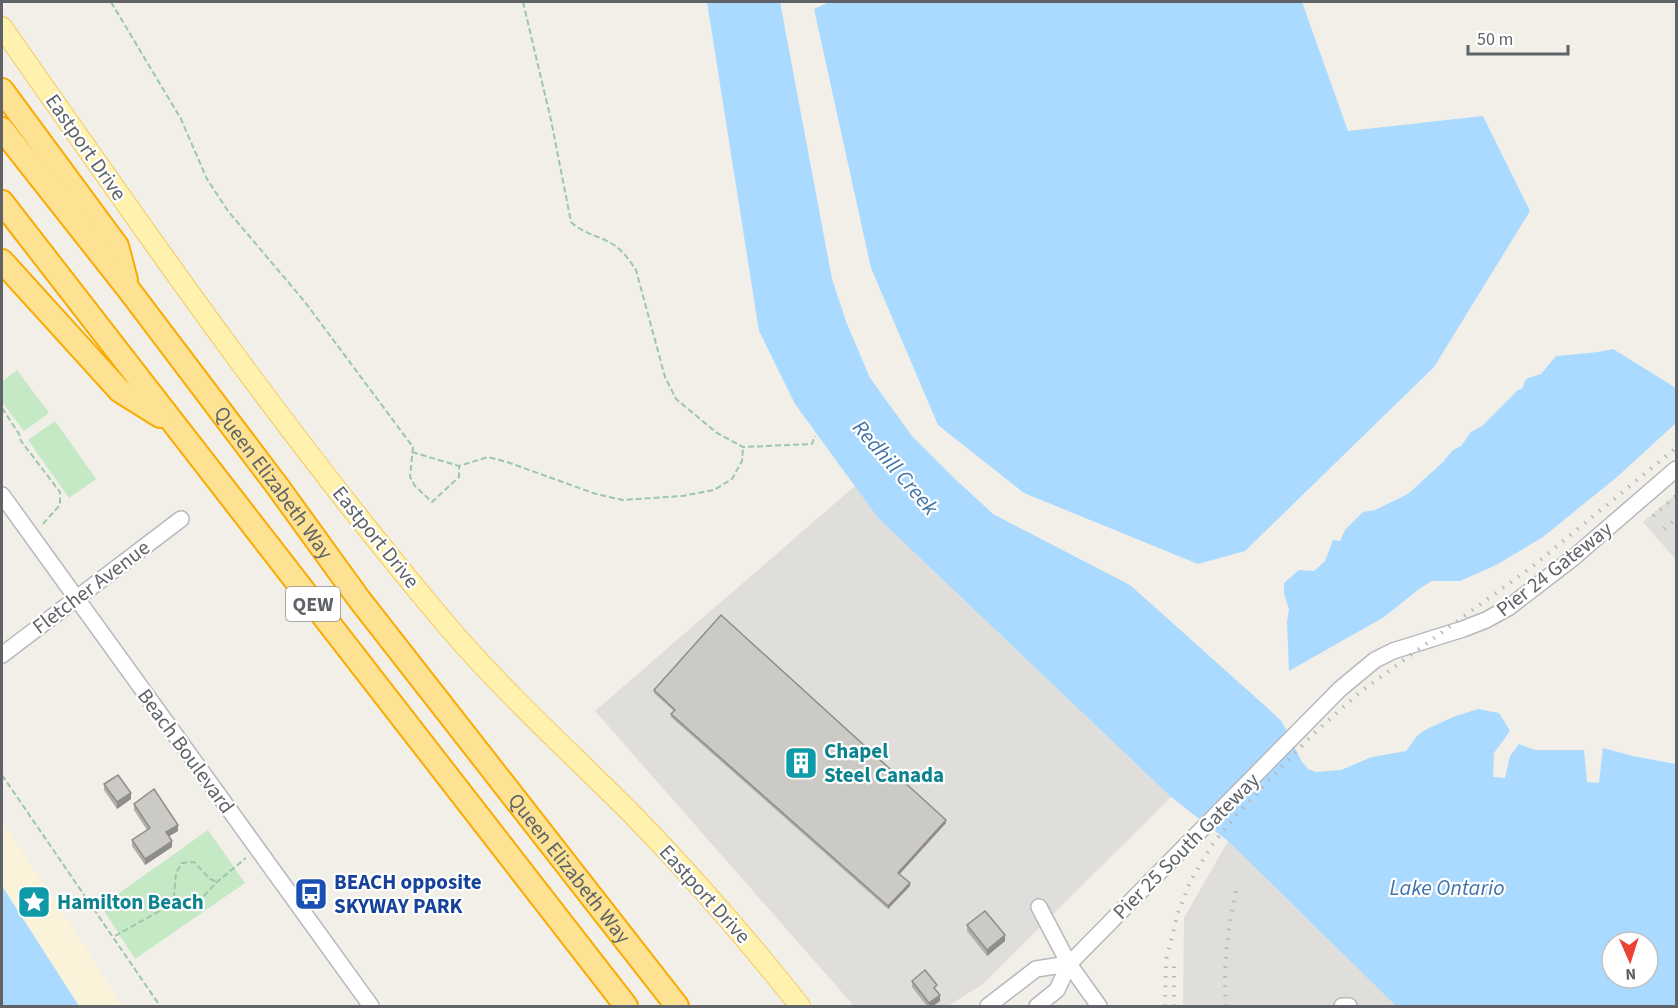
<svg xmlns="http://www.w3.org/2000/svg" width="1678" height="1008" viewBox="0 0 1678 1008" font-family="'Source Sans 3',sans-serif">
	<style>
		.industrial { fill: #e0deda }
		.green { fill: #c5e8c5 }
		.sand { fill: #fbf3d9 }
		.water { fill: #aadaff; fill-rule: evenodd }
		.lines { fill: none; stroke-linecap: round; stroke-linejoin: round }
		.minor-casing { stroke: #b5b8bc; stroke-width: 18 }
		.major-casing { stroke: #f2c960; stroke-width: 22 }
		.highway-casing { stroke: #f9ab00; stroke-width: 26 }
		.path { stroke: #9cc7a9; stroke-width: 2; stroke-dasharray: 6 3; stroke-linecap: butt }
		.minor { stroke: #fff; stroke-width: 15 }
		.major { stroke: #fff2af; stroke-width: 20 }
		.highway { stroke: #fde293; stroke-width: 22 }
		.rail { stroke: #b6b7b8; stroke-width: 4; stroke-dasharray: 1.5 8; stroke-linecap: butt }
		.wall { fill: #afaea9 }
		.shaded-wall { fill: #8f8d8a }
		.building { fill: #cccac5; stroke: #8f8d8a; stroke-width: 1.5 }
		.labels { text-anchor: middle; stroke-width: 4.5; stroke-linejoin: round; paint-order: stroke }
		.shield { fill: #fff; stroke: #8f9295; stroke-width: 1.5 }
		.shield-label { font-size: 20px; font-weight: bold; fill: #5f6368 }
		.street-label { font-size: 21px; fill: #5f6368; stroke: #fff }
		.culture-label { font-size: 21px; font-weight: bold; fill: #0d838f; stroke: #fff; text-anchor: start }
		.transit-label { font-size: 21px; font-weight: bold; fill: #164399; stroke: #fff; text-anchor: start }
		.water-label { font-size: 22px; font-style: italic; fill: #4174aa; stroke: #fff }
	</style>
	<rect width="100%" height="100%" fill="#f1efe8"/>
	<!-- industrial -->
	<g class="industrial">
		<polygon points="855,486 878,518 1171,797 983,984 948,1006 854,1006 595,711"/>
		<polygon points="1676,494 1676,560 1643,522"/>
		<polygon points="1228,841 1396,1006 1183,1006 1184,918"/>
	</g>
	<!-- green -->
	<g class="green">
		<polygon points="17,370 49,413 24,431 2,402 2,382"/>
		<polygon points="55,421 96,479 69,498 28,440"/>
		<polygon points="208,830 245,883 135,959 101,906"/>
	</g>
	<!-- sand -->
	<polygon class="sand" points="2,821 80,939 122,1006 79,1006 2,886"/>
	<!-- water -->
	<g class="water">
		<path d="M707,2H780L832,279L847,324L870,378L912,436L953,477L993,514L1130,585L1273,713L1282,722L1302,762L1308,769L1316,772L1341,770L1372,757L1406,751L1417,736L1425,730L1453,717L1478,709L1499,713L1510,731L1494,753L1493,777L1505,778L1510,756L1519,744L1535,750H1584L1587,782L1599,783L1603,748L1633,756L1676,764V1006H1396L1228,841L1171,797L878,518L795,404L759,331ZM1612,942H1648V978H1612Z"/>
		<polygon points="829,2 1302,2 1348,131 1483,116 1530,211 1434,367 1245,551 1198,564 1024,493 938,425 871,268 814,9"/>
		<polygon points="1613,349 1676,388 1676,423 1617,477 1543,537 1496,565 1460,581 1432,581 1419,589 1384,617 1289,671 1287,622 1289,609 1284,594 1284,583 1299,570 1314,571 1325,561 1333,540 1340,541 1345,530 1363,512 1375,510 1408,494 1443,462 1453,450 1461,446 1471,432 1482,426 1518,390 1522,389 1526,379 1541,374 1556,356 1599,352"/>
		<polygon points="2,886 79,1006 2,1006"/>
	</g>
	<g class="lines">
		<defs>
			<g id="minor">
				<polyline points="2,495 371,1006"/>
				<polyline points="2,655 181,519"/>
				<polyline points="1039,907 1069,964 1099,1006"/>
				<polyline points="988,1006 1036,969 1069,964"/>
				<polyline points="1037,1006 1057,990 1069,964 1340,689 1375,660 1393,651 1463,629 1486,620 1508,608 1573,558 1676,469"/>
				<polyline points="1342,1006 1349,1006"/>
			</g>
			<path id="major" d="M2,27C145,232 288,438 450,629C507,695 571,753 633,815C692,876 748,940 800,1006"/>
			<g id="highway">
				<polyline points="2,90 117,246 126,280"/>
				<path id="s1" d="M2,129L129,290L278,487L359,599L677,1006"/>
				<polyline points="2,202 626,1006"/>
				<polyline points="2,261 120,391 160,416"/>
			</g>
		</defs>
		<!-- minor casing -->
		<use href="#minor" class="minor-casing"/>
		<!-- major casing -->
		<use href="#major" class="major-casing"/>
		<!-- highway casing -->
		<use href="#highway" class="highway-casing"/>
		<!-- path -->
		<g class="path">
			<polyline points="111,2 181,119 207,179 228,211 305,302 413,447 410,477 415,486 432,502 459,477 459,466"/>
			<path d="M523,2L551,120L571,222C585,235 599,235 614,245C623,251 630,261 636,270L665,377L676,399L717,433L743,447L812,444L815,436"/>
			<polyline points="2,408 19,434 21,441 60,492 60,505 41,526"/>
			<polyline points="412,452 459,466 488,457 507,462 596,494 623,500 682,496 714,490 732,479 742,461 743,447"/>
			<polyline points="2,775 160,1006"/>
			<polyline points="173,907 176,873 182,863 194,862 210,879 217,882"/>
			<polyline points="115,936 161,910 187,906 200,900 217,882 246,858"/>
		</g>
		<!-- minor -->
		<use href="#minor" class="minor"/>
		<!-- major -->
		<use href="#major" class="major"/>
		<!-- highway -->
		<use href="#highway" class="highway"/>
		<!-- rail -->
		<g class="rail">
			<polyline points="1653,516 1676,496"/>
			<polyline points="1664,529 1676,519"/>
			<polyline points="1165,1006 1166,960 1178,913 1190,882 1212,845 1237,814 1312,735 1360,692 1533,566 1676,448"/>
			<polyline points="1174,1006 1174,962"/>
			<path d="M1226,1006C1223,965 1228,926 1237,886"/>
		</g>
	</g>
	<!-- wall -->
	<g class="wall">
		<polygon points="654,690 946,823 899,874 910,886 888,909 671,717 671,714 674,711 654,693"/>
		<polygon points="104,784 131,799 117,809 104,790"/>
		<polygon points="134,804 178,831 169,836 172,847 145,865 132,846 132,840 147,830 134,810"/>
		<polygon points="967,925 1005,941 987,956 967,931"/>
		<polygon points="912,981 940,1001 933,1006 927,1006 912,987"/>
	</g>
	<!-- shaded-wall -->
	<g class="shaded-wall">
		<polygon points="131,793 131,799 117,809 117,802"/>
		<polygon points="946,820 946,823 898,876 898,873"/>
		<polygon points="178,825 178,831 166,838 166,832"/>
		<polygon points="172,841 172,847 145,865 145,859"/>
		<polygon points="910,883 910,886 888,909 888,906"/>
		<polygon points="1005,935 1005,941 987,956 987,950"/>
		<polygon points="940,995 940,1001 933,1006 929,1006 929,1003"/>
	</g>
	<!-- building -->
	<g class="building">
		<polygon points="721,615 946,820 898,873 910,883 888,906 671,714 675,710 654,690"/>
		<polygon points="118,775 131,793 117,802 104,784"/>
		<polygon points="154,789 178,825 166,832 172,841 145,859 132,840 150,828 134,804"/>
		<polygon points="985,911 1005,935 987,950 967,925"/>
		<polygon points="925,970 937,985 934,988 940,995 929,1003 912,981"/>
	</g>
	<!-- icons -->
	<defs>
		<symbol id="building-square" viewBox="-11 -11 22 22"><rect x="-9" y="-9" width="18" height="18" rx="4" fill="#0f9aa8" stroke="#fff"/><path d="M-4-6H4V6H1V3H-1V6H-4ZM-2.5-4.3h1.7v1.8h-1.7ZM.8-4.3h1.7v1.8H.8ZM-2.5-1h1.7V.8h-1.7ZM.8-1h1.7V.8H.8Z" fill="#fff"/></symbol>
		<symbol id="bus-square" viewBox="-11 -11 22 22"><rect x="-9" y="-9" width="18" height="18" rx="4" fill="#1a4fb4" stroke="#fff"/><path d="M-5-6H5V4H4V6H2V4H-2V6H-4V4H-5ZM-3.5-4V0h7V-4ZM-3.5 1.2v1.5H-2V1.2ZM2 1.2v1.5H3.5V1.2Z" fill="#fff"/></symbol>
		<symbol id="sight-square" viewBox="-11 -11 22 22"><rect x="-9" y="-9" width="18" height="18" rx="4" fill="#0f9aa8" stroke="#fff"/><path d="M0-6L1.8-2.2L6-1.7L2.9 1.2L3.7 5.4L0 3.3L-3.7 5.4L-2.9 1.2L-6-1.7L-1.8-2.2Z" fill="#fff"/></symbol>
	</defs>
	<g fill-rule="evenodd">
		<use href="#building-square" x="782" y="744" width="38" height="38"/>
		<use href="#bus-square" x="292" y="875" width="38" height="38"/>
		<use href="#sight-square" x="15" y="883" width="38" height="38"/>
	</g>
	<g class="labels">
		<!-- shield labels -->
		<rect class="shield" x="286" y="587" width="54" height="34" rx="4.5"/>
		<g class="shield-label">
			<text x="313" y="611">QEW</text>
		</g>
		<!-- street labels -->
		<g class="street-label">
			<text transform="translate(86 147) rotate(55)" y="7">Eastport Drive</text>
			<text dy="7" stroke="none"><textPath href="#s1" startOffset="446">Queen Elizabeth Way</textPath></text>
			<text transform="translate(376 537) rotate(51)" y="7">Eastport Drive</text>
			<text transform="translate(1554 569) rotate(-38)" y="7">Pier 24 Gateway</text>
			<text transform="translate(91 587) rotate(-37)" y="7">Fletcher Avenue</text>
			<text transform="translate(186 751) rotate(54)" y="7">Beach Boulevard</text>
			<text transform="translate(1186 846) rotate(-45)" y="7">Pier 25 South Gateway</text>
			<text dy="7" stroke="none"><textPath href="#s1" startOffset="932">Queen Elizabeth Way</textPath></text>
			<text transform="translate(705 894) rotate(48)" y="7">Eastport Drive</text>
		</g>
		<!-- culture labels -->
		<g class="culture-label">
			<text x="824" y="758">Chapel<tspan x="824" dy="24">Steel Canada</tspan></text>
			<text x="57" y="909">Hamilton Beach</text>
		</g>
		<!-- transit labels -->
		<g class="transit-label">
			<text x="334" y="889">BEACH opposite<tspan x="334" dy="24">SKYWAY PARK</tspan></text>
		</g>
		<!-- water labels -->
		<g class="water-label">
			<text transform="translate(896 467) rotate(49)" y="8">Redhill Creek</text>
			<text x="1447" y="895">Lake Ontario</text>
		</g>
	</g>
	<!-- border -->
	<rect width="1678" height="1008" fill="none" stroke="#5f6368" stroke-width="6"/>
	<!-- north arrow -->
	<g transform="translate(1630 960) rotate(177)"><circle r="28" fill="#ffffff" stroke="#bfc1c3" stroke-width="1.5"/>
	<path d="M0-4.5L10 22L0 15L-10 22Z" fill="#ea4335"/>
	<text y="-9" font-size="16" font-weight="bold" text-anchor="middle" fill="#5f6368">N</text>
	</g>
	<!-- scale -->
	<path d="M1468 45v9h100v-9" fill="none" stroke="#5f6368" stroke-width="3"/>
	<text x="1477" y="45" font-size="18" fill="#5f6368" stroke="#ffffff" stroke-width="4.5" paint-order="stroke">50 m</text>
</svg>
